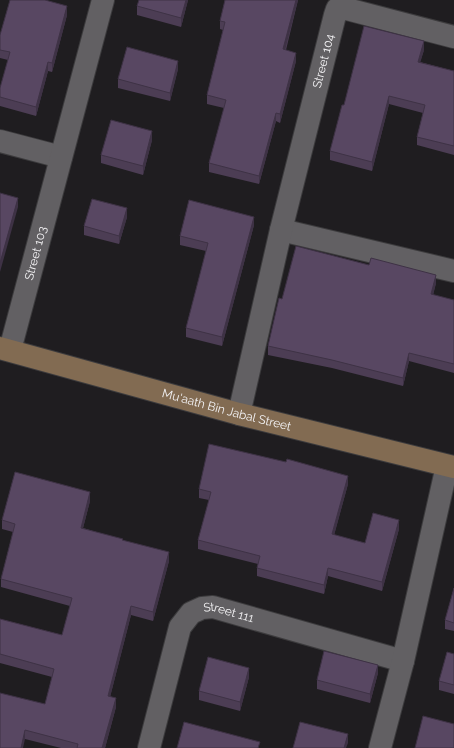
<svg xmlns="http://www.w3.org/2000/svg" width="454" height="748" viewBox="0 0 454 748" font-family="Raleway,sans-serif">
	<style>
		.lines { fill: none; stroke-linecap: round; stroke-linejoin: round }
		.street-casing { stroke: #3c3b3d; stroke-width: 24 }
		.secondary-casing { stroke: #3c3b3d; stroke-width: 24 }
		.street { stroke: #626063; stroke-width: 22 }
		.secondary { stroke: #826b52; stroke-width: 22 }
		.wall { fill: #4c3d54 }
		.shaded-wall { fill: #3e3245 }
		.building { fill: #584762; stroke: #3e3245 }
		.labels { text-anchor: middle; stroke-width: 4; stroke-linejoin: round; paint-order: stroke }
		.street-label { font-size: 12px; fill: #f3f2f4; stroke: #1f1d20 }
	</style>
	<rect width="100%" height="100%" fill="#1f1d20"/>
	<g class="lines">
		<defs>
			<g id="street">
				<polyline points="0,141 61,157"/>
				<polyline points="281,230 454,271"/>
				<path id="s1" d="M10,350L103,0"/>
				<path id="s2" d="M239,414L281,230L335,15L337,9L343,8L454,37"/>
				<path id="s3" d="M149,748L180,627L191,613L202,608L213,607L403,661"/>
				<polyline points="380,748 403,661 447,466"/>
			</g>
			<g id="secondary">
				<path id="s4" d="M0,348L239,414L454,467"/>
			</g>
		</defs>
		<!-- street casing -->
		<use href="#street" class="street-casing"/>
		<!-- secondary casing -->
		<use href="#secondary" class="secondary-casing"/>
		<!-- street -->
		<use href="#street" class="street"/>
		<!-- secondary -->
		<use href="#secondary" class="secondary"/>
	</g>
	<!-- wall -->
	<g class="wall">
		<polygon points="188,0 181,27 137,15 137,6"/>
		<polygon points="225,0 298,0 286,50 296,61 280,123 276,121 259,184 209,172 209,163 224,108 207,104 207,95 223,30 220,29 220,21"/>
		<polygon points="67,15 52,72 48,71 36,116 0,106 0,88 8,60 0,58 0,35"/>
		<polygon points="424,50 420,62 454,71 454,155 417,145 417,137 423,113 389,104 372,171 330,160 330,151 344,105"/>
		<polygon points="178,69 170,101 118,88 118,79"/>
		<polygon points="152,140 143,175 101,163 101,155"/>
		<polygon points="127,217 119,244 84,235 84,226"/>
		<polygon points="254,225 222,346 186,337 186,328 206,251 180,245 180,236"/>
		<polygon points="436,283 433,295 454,300 454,373 409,361 403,386 332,368 268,355 268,346"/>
		<polygon points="348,484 334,535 365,543 399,529 382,591 328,576 324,594 257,576 257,568 258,564 198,549 198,540 209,500 199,498 199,489"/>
		<polygon points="90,501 83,528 123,540 169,561 153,621 131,615 110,697 116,707 105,748 61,748 25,739 0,748 45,704 52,677 0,663 0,619 62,635 70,606 1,587 1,579 13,532 2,529 2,520"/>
		<polygon points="454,588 454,631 445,629 445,620"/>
		<polygon points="454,654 454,694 439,690 439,681"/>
		<polygon points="378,673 370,703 317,689 317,680"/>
		<polygon points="249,677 240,711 199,700 199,691"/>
	</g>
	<!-- shaded-wall -->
	<g class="shaded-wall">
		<polygon points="186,0 188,0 181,27 181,18"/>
		<polygon points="296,0 298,0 283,58 283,49"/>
		<polygon points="67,6 67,15 52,72 52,63"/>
		<polygon points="424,41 424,50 418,70 418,62"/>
		<polygon points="296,53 296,61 280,123 280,114"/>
		<polygon points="178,61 178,69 170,101 170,93"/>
		<polygon points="48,62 48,71 36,116 36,107"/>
		<polygon points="389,96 389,104 372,171 372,162"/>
		<polygon points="276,113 276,121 259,184 259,176"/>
		<polygon points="152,131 152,140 143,175 143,166"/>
		<polygon points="18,198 18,207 0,272 0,263"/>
		<polygon points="127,208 127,217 119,244 119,236"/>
		<polygon points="254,217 254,225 222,346 222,337"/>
		<polygon points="436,275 436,283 431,303 431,294"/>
		<polygon points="409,353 409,361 403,386 403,378"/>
		<polygon points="348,476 348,484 332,543 332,534"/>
		<polygon points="90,492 90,501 81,536 81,528"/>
		<polygon points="399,520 399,529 382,591 382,582"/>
		<polygon points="169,552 169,561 153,621 153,612"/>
		<polygon points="328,568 328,576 324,594 324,585"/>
		<polygon points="131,606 131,615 108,705 108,696"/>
		<polygon points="378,665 378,673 370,703 370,694"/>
		<polygon points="249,668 249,677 240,711 240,702"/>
		<polygon points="116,698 116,707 105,748 102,748"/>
		<polygon points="25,730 25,739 23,748 21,748"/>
		<polygon points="348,734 348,743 346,748 344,748"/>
	</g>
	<!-- building -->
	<g class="building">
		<polygon points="10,0 45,0 67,6 52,63 48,62 36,107 0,97 0,88 10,52 0,50 0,35"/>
		<polygon points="139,0 186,0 181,18 137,6"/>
		<polygon points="225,0 296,0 283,49 296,53 280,114 276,113 259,176 209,163 226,100 207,95 225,22 220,21"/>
		<polygon points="364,26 424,41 418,62 454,71 454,146 417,137 425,105 389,96 372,162 330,151 342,105 344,105"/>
		<polygon points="127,47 178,61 170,93 118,79"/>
		<polygon points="111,120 152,131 143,166 101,155"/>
		<polygon points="0,193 18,198 0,263"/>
		<polygon points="92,199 127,208 119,236 84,226"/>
		<polygon points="189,200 254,217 222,337 186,328 208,243 180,236"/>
		<polygon points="296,246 369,265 371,258 436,275 431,294 454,300 454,364 409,353 403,378 332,360 268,346 279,298 282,299"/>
		<polygon points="209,444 286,462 287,459 348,476 332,534 365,543 373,513 399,520 382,582 328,568 324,585 257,568 260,556 198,540 211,492 199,489"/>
		<polygon points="15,472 90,492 81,528 123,539 122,540 169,552 153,612 131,606 108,696 116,698 102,748 77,748 78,744 25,730 21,748 0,748 0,693 45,704 54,669 0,654 0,619 62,635 72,598 1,579 15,524 2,520"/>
		<polygon points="454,588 454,623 445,620"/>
		<polygon points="324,651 378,665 370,694 317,680"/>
		<polygon points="447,652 454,654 454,685 439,681"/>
		<polygon points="208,657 249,668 240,702 199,691"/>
		<polygon points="423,716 454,724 454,748 415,748"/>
		<polygon points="184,722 260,742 258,748 177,748"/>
		<polygon points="300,722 348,734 344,748 293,748"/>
	</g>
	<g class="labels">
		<!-- street labels -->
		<g class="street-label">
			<text dy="4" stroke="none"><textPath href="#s2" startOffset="363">Street 104</textPath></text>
			<text dy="4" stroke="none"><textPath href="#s1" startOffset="100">Street 103</textPath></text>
			<text dy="4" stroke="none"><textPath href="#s4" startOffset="235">Mu'aath Bin Jabal Street</textPath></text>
			<text dy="4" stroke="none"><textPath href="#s3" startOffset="182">Street 111</textPath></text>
		</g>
	</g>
</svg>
